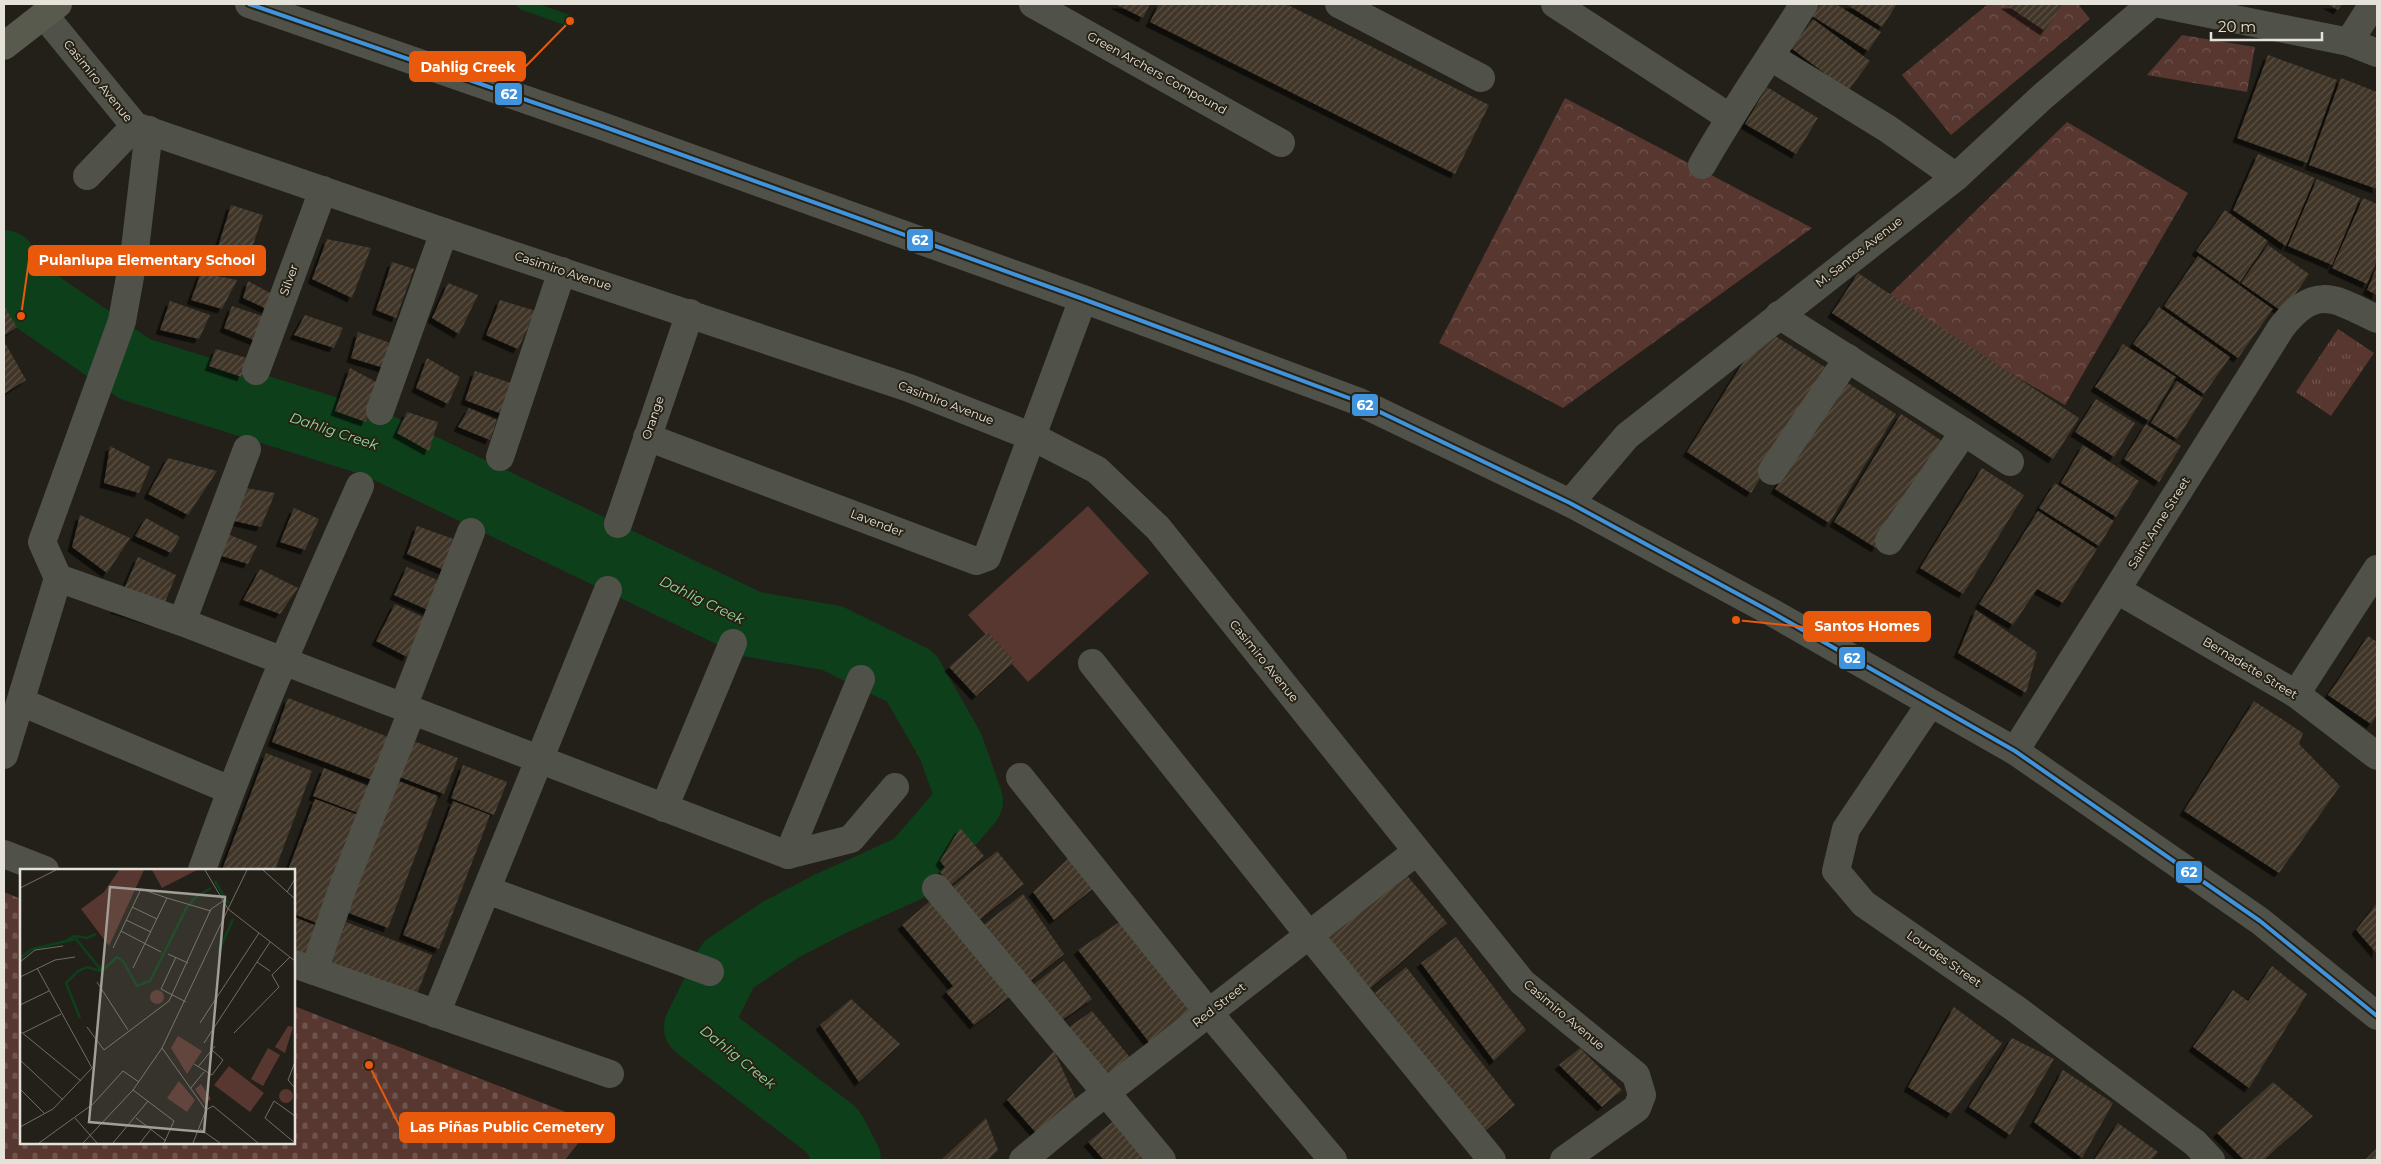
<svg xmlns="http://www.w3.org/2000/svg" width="2381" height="1164" viewBox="0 0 2381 1164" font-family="Montserrat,sans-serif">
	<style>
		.grass { fill: url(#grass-tufts) }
		.forest { fill: url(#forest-crowns) }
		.cemetery { fill: url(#cemetery-stones) }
		.pitch { fill: #573730 }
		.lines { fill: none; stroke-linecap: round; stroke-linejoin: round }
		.stream { stroke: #0e3f1b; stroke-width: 11 }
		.river { stroke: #0e3f1b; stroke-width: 66 }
		.building { fill: url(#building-hatch); filter: url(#shadow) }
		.minor { stroke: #50524a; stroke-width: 28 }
		.major { stroke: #585a4e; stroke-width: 28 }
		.bus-1-casing { stroke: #272215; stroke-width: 8 }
		.bus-1 { stroke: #4094de; stroke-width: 4 }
		.labels { text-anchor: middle; stroke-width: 4; stroke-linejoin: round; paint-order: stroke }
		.street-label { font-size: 12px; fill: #e5e2d9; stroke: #272215 }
		.water-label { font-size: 14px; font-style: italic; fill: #91dc9c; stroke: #272215 }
		.inset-river { fill: none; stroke: #0e3f1b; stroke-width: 2.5 }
		.inset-road { fill: none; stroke: #716e66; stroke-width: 1 }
		.view { fill: #a19e96; fill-opacity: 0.15; stroke: #a19e96; stroke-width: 2.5 }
		.inset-edge { fill: none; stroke: #e5e2d9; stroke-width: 2.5 }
		.leader { fill: none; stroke: #e8590c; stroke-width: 2 }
		.callout-dot { fill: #e8590c; stroke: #272215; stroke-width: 2 }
		.callout { fill: #e8590c; stroke: #e8590c; stroke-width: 2 }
		.callout-label { font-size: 14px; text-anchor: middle; font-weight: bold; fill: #fff }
		.line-badge { stroke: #272215; stroke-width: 2 }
		.badge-label { font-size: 14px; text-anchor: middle; font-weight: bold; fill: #fff }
	</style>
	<defs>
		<pattern id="grass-tufts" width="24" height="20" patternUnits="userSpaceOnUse" patternTransform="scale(1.25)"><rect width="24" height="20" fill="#573730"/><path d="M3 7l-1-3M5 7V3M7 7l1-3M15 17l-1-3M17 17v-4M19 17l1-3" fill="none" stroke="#6f544d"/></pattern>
		<pattern id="forest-crowns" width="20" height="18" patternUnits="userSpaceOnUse" patternTransform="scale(1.25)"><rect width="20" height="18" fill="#573730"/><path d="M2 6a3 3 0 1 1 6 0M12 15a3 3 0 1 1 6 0" fill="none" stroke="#6f544d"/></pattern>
		<pattern id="cemetery-stones" width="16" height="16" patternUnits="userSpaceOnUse" patternTransform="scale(1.25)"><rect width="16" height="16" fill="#573730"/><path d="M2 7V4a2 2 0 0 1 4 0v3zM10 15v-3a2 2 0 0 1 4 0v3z" fill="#6f544d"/></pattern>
		<pattern id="building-hatch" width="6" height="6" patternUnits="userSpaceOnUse" patternTransform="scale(1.25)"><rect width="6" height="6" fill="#3f3528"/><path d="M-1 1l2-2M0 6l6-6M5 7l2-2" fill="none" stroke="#5b5247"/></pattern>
		<filter id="shadow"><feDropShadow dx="-4.5" dy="4.5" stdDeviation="0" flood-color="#0009"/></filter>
	</defs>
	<rect width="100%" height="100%" fill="#232019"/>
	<!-- grass -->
	<polygon class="grass" points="2338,329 2374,353 2331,416 2296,392"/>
	<!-- forest -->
	<g class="forest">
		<polygon points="1988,4 2078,4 2090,19 1951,135 1902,75"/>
		<polygon points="2182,35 2255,47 2247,92 2147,75"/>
		<polygon points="1565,98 1812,228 1563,408 1439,343"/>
		<polygon points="2067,122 2188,193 2065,405 1884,300"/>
	</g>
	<!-- cemetery -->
	<polygon class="cemetery" points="4,892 21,899 21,1143 294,1143 294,1006 594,1123 565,1160 4,1160"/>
	<!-- pitch -->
	<polygon class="pitch" points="1088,506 1149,573 1028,682 968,615"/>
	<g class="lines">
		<!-- stream -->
		<polyline class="stream" points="522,4 570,21"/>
		<!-- river -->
		<polyline class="river" points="4,263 26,294 135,369 375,444 751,624 832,638 911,677 951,747 970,801 914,866 830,904 780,930 728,965 697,1027 833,1131 848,1160"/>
	</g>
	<!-- building -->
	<g class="building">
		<polygon points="1115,4 1150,4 1143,18"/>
		<polygon points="1159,4 1286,4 1489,105 1455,174 1150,22"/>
		<polygon points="1820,4 1836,4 1881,32 1868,51 1812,16"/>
		<polygon points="1846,4 1897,4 1882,27"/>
		<polygon points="2005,4 2063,4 2045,31"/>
		<polygon points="2327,4 2342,4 2338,10"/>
		<polygon points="1813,19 1870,61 1848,91 1791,48"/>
		<polygon points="2268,55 2337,80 2307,163 2237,138"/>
		<polygon points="2341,78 2377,92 2377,189 2309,165"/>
		<polygon points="1767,87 1818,118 1796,154 1745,124"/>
		<polygon points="2258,154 2315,178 2286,246 2233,210"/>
		<polygon points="2317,179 2360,198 2332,265 2288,246"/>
		<polygon points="2363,198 2377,204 2377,260 2367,284 2332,268"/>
		<polygon points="231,205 263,215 248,260 217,250"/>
		<polygon points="2225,210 2268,241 2240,282 2196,251"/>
		<polygon points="327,239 371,248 352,298 312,279"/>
		<polygon points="2268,245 2309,274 2283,312 2241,283"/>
		<polygon points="2198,256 2273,309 2238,358 2164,306"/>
		<polygon points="392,262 414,269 396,318 376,310"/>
		<polygon points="2377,267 2377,295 2367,290"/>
		<polygon points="201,273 237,280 222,309 191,300"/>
		<polygon points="1858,273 2079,418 2053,459 1832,313"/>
		<polygon points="248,281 274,295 269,310 243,298"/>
		<polygon points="448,283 478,295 459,334 432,318"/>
		<polygon points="500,300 536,311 518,349 486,335"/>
		<polygon points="170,301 210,315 199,339 160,330"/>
		<polygon points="4,306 17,327 4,336"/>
		<polygon points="232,306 265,317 256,341 224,328"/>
		<polygon points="2159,307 2230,357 2204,394 2133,344"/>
		<polygon points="305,315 343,328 334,348 294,335"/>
		<polygon points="1764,329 1828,369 1751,493 1687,452"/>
		<polygon points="358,332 391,343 384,368 351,358"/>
		<polygon points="4,341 26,380 4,394"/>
		<polygon points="2123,344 2176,377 2149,421 2095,387"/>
		<polygon points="216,349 247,358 242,377 209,366"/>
		<polygon points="427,358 460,377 448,404 416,388"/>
		<polygon points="350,368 378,383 366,422 335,411"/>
		<polygon points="475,371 514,384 502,414 465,400"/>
		<polygon points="1843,380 1896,414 1829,523 1775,489"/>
		<polygon points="2177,381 2203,398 2177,439 2151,423"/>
		<polygon points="2096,399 2135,423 2114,457 2075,432"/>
		<polygon points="469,408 497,420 490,440 458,427"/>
		<polygon points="407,412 438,422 429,451 397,433"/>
		<polygon points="1901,414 1942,441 1876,548 1834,522"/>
		<polygon points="2146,424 2181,446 2159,482 2124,459"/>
		<polygon points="2083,445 2139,481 2116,517 2061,483"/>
		<polygon points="110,446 150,467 139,493 104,483"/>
		<polygon points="168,458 217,471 188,515 148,494"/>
		<polygon points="1982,468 2024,495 1963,594 1920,568"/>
		<polygon points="2055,483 2114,521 2099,546 2039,508"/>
		<polygon points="240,487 275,493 261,527 230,520"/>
		<polygon points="294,508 319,519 305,550 280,542"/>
		<polygon points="2038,511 2097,549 2063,603 2037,589 2013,625 1979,604"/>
		<polygon points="80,515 130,538 107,573 72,547"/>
		<polygon points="146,518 180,537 171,553 135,536"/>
		<polygon points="417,526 459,541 446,571 407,554"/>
		<polygon points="225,533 257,546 248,564 215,554"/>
		<polygon points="138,557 176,575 157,622 115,609"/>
		<polygon points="407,567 442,582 428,610 394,595"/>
		<polygon points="260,569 298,588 280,614 243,600"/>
		<polygon points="395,604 423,617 421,629 407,657 376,641"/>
		<polygon points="1976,610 2037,652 2026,693 1958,653"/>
		<polygon points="988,632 1015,661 976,696 949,667"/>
		<polygon points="2368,636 2377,642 2377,715 2371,724 2328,695"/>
		<polygon points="288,698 391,738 375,781 272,742"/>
		<polygon points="2254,701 2303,733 2299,744 2340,786 2279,873 2184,811"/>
		<polygon points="411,740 458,758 444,794 397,776"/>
		<polygon points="266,753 312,771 275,870 222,870"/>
		<polygon points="463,765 507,782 494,815 451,798"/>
		<polygon points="324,768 368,786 358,813 313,796"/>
		<polygon points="396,780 438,796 388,928 346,912"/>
		<polygon points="315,799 358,815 317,923 294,914 294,870 288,870"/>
		<polygon points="453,801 490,815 439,949 403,935"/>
		<polygon points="960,828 984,856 951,885 940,872 945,867 940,861"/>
		<polygon points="997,851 1024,884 979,920 951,888"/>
		<polygon points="1073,854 1099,884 1054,920 1033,892"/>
		<polygon points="1404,872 1447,923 1367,991 1324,937"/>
		<polygon points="1023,894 1064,954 1027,984 981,927"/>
		<polygon points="935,897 1015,993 974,1025 946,992 953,986 902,925"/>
		<polygon points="2377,903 2377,954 2356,930"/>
		<polygon points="294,917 317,926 304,960 294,956"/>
		<polygon points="1124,919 1196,1013 1152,1046 1078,950"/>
		<polygon points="346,922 432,955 414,1002 329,969"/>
		<polygon points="1456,937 1526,1030 1494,1061 1421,963"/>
		<polygon points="1064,961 1092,999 1058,1023 1029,988"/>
		<polygon points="2272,966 2307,994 2249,1088 2193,1047 2233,990 2248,1001"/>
		<polygon points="1406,967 1515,1105 1483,1133 1375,993"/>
		<polygon points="851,999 900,1044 859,1082 820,1025"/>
		<polygon points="1954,1007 2002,1043 1951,1114 1908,1087"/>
		<polygon points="1092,1011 1137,1066 1110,1086 1065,1030"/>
		<polygon points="2012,1038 2054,1059 2010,1135 1969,1107"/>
		<polygon points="1580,1048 1622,1090 1602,1107 1559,1065"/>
		<polygon points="1054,1051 1077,1101 1036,1133 1007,1100"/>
		<polygon points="2063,1070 2113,1103 2082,1158 2034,1122"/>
		<polygon points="2273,1082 2313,1116 2264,1160 2244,1160 2217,1133"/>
		<polygon points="986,1118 998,1150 988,1160 941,1160"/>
		<polygon points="1117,1118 1147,1160 1104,1160 1088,1142"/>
		<polygon points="2118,1123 2158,1152 2151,1160 2094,1160"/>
		<polygon points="2377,1148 2377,1160 2365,1160"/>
	</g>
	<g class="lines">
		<!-- minor -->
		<g class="minor">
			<polyline points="249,4 599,125 1083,299 1357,401 1570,503 1773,613 2015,751 2260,921 2377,1016"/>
			<polyline points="1033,4 1281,143"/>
			<polyline points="1339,4 1481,78"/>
			<polyline points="1555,4 1729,117"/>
			<polyline points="2160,4 2349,42 2377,53"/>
			<polyline points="44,15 135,126 444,232 909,388 1033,437 1097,470 1158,528 1522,982 1636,1075 1642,1095 1637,1108 1564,1160"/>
			<polyline points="2349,42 2373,4"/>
			<polyline points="1771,57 1888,129 1956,177"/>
			<polyline points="149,130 135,249 122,321 42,542 58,578 182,622 788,855 851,839 895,787"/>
			<path d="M1702,165C1733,110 1770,58 1804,4"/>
			<polyline points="87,176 135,126"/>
			<polyline points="1779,315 1964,432 1889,541"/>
			<polyline points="256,371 323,190"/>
			<polyline points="380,411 444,232"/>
			<polyline points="1964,432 2010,462"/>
			<polyline points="647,437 976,561 987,557 1083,299"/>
			<polyline points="500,457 562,271"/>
			<polyline points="1772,471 1848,358"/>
			<polyline points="1570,503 1627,436 1956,177 2042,97 2151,4"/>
			<polyline points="618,524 690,313"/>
			<polyline points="2117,590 2296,694 2377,756"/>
			<polyline points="182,622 247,449"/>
			<polyline points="1092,663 1309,935 1492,1160"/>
			<polyline points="2296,694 2377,569"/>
			<polyline points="21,702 230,790"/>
			<polyline points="1930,704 1846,829 1836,871 1864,904 2016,1009 2195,1143 2211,1160"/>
			<polyline points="403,707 471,532"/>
			<path d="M2015,751L2281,328C2315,284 2334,298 2377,319"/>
			<polyline points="4,755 58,578"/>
			<polyline points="1020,777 1209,1013 1333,1160"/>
			<polyline points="664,808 733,643"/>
			<polyline points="4,854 45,870"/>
			<polyline points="788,855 861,679"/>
			<path d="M202,870C248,739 303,613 360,486"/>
			<polyline points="936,888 1162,1160"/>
			<polyline points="487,890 710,972"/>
			<polyline points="294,964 610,1074"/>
			<polyline points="314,971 344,884 412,711"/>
			<polyline points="436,1014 608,590"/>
			<polyline points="1023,1160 1086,1108 1416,852"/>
		</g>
		<!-- major -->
		<polyline class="major" points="4,46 58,4"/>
		<defs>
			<polyline id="bus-1" points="249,4 599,125 1083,299 1357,401 1570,503 1773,613 2015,751 2260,921 2377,1016"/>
		</defs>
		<!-- bus-1 casing -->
		<use href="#bus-1" class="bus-1-casing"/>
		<!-- bus-1 -->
		<use href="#bus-1" class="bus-1"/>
	</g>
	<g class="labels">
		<!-- street labels -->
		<g class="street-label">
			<text transform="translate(1157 73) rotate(29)" y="4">Green Archers Compound</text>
			<text transform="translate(98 81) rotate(51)" y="4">Casimiro Avenue</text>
			<text transform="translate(1859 252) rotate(-38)" y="4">M. Santos Avenue</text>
			<text transform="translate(563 271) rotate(18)" y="4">Casimiro Avenue</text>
			<text transform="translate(289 280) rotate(-70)" y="4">Silver</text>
			<text transform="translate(946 403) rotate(21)" y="4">Casimiro Avenue</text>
			<text transform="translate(653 418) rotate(-71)" y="4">Orange</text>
			<text transform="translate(877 523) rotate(21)" y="4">Lavender</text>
			<text transform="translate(2159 523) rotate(-58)" y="4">Saint Anne Street</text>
			<text transform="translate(1264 661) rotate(51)" y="4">Casimiro Avenue</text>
			<text transform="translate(2250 668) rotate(31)" y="4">Bernadette Street</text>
			<text transform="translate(1944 959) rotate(35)" y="4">Lourdes Street</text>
			<text transform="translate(1219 1005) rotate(-38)" y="4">Red Street</text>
			<text transform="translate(1564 1015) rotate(40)" y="4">Casimiro Avenue</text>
		</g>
		<!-- water labels -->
		<g class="water-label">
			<text transform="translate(334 431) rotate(18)" y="5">Dahlig Creek</text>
			<text transform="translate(702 600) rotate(26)" y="5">Dahlig Creek</text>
			<text transform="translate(738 1057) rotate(39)" y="5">Dahlig Creek</text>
		</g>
	</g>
	<!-- overview -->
	<g transform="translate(20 869)">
		<rect width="275" height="275" fill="#232019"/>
		<path d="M268,157L273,158L265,184L255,178ZM158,167L182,182L167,205L151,179ZM248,179L260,186L243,217L231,210ZM209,197L244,224L230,243L194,216ZM159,212L175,231L167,243L147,229ZM181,215L191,230L185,235L175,220ZM259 227a7 7 0 1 1 14 0a7 7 0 1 1-14 0Z" fill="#573730"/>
		<path d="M99,1H124L89,77L61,40L84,23ZM132,1H177L142,19Z" fill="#573730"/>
		<path d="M130 128a7 7 0 1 1 14 0a7 7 0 1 1-14 0Z" fill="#573730"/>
		<path class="inset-river" d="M195,12L208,34M44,73L54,67L67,69L76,65M198,84L213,50M0,89L12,80L56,70L82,102M82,102L97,88L103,92L117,117L130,112L167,38L176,28L191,19M60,149L46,114L58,102L67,98L81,102"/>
		<path class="inset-road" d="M185,1L208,40L275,92M243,1L275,30M0,19L36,1M267,23L275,10M112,38L137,50M208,40L227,1M106,51L131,63M101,62L141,83M93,79L121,20L147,29M148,85L168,94M156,88L141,120L166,133M0,93L15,81L43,77M237,93L250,102M113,99L147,29L191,42M0,108L35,91L55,88M77,113L108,161M0,136L29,122M180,154L239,64M67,158L84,181L149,132L191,40L203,32M0,162L61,212M3,164L41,145M214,164L259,118L252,106L270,88M184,174L250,73M142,179L186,241M0,191L43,231M275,193L268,211L275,219M174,195L192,206L203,191L192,181M178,198L195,177M0,220L25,245M170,220L184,203M113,221L154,252L144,274M55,249L77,274M116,249L146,272M0,258L33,240L72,199L17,99M180,260L200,274M19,274L73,235L103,202L119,213M63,274L113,221L142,179L208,40M93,274L128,232M120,274L131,260M173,274L186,241L193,237L238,274M275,274L245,249L254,232L275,247"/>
		<path class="view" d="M90,18L205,28L184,263L69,253Z"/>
		<rect width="275" height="275" class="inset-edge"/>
	</g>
	<!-- callouts -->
	<path class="leader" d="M570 21L525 67M21 316L29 260M1736 620L1804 627M369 1065L400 1127"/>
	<g class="callout-dot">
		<circle cx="570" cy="21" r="5"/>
		<circle cx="21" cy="316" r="5"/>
		<circle cx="1736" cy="620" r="5"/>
		<circle cx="369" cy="1065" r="5"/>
	</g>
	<g class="callout">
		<rect x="410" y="52" width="115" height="29" rx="5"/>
		<rect x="29" y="246" width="236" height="29" rx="5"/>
		<rect x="1804" y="612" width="126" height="29" rx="5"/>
		<rect x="400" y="1113" width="214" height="29" rx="5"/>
	</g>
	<g class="callout-label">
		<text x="468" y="72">Dahlig Creek</text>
		<text x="147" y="265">Pulanlupa Elementary School</text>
		<text x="1867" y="631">Santos Homes</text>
		<text x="507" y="1132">Las Piñas Public Cemetery</text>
	</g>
	<g class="line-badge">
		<rect x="494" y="82" width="29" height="24" rx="5" fill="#4094de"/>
		<rect x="906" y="228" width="28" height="24" rx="5" fill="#4094de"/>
		<rect x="1351" y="393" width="28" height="24" rx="5" fill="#4094de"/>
		<rect x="1838" y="646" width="28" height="24" rx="5" fill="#4094de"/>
		<rect x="2175" y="860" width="28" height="24" rx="5" fill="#4094de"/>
	</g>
	<g class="badge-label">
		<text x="509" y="99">62</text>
		<text x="920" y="245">62</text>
		<text x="1365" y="410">62</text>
		<text x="1852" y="663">62</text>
		<text x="2189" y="877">62</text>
	</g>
	<!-- border -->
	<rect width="2381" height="1164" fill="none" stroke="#e5e2d9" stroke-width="10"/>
	<!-- scale -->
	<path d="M2211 32v8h111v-8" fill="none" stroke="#e5e2d9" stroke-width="2.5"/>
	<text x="2218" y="32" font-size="15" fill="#e5e2d9" stroke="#272215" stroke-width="4" paint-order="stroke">20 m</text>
</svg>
